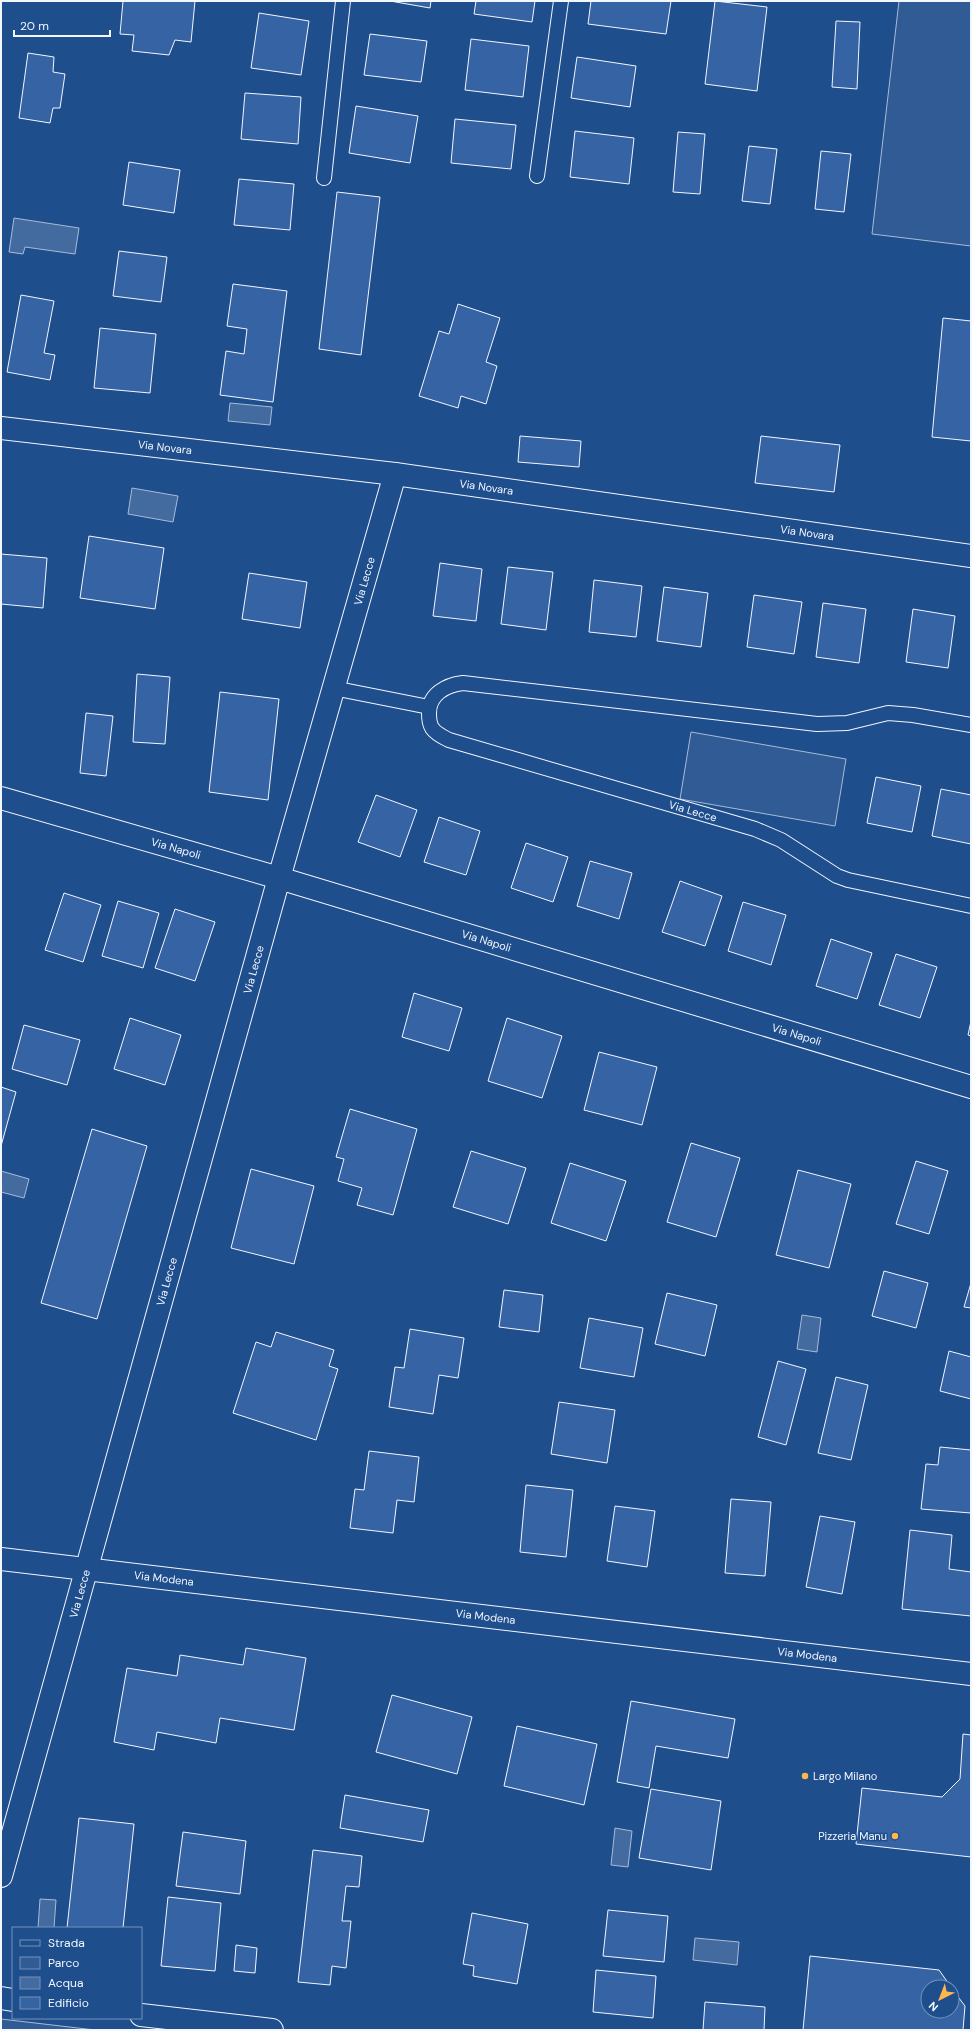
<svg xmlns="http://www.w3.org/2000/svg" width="972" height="2031" viewBox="0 0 972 2031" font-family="'DM Sans',sans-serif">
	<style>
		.green { fill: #305b95; stroke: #a8bbd7 }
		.water { fill: #446ba0; stroke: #a8bbd7 }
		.building { fill: #3563a3; stroke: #f2f6ff }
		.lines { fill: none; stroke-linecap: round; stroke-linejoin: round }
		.lane-casing { stroke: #f2f6ff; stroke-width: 16 }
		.street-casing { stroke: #f2f6ff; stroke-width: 24 }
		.lane { stroke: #1f4e8c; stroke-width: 14 }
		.street { stroke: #1f4e8c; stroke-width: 22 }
		.poi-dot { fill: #ffb74d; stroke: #1f4e8c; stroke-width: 1.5 }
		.labels { text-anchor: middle; stroke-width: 3; stroke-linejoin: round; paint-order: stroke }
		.street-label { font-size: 11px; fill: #f2f6ff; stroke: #1f4e8c }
		.poi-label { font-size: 11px; fill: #f2f6ff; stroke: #1f4e8c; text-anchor: start }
	</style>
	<rect width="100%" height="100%" fill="#1f4e8c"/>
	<!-- green -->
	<g class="green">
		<polygon points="899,1 971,1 971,246 872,234"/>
		<polygon points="691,732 846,759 835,826 680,799"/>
		<polygon points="1,2019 95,2030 1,2030"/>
	</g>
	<!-- water -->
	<g class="water">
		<polygon points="14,218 79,228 75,254 25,247 23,254 9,252"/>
		<polygon points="230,403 272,407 270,425 228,421"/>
		<polygon points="132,488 178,496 173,522 128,514"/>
		<polygon points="1,1171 29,1179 24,1198 1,1192"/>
		<polygon points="802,1315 821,1318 817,1352 797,1349"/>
		<polygon points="615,1828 632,1831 628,1867 611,1865"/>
		<polygon points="40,1899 56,1900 54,1928 38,1928"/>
		<polygon points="695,1938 739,1942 737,1965 693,1960"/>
	</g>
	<!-- building -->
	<g class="building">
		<polygon points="123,1 195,1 191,42 175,40 169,55 132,51 134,35 120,34"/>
		<polygon points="390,1 431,1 430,8"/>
		<polygon points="476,1 535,1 532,22 474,14"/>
		<polygon points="591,1 671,1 666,34 588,24"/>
		<polygon points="715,1 767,7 757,91 705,84"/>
		<polygon points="259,13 309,21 301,75 251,68"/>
		<polygon points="836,21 860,22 857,89 832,87"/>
		<polygon points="370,34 427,41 421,82 364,75"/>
		<polygon points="471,39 529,46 523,97 465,90"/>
		<polygon points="28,53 54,57 53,72 65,74 60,108 53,108 50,123 19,118"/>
		<polygon points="577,57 636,66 630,107 571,98"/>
		<polygon points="245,93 301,97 298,144 241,139"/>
		<polygon points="356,106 418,116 410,163 349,153"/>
		<polygon points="455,119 516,125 511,169 451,163"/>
		<polygon points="575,131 634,138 629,184 570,177"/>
		<polygon points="678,132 705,134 700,194 673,192"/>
		<polygon points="749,146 777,149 770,204 742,201"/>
		<polygon points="821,151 851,154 844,212 815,209"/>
		<polygon points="129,162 180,170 174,213 123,205"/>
		<polygon points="239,179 294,184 290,230 234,225"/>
		<polygon points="337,192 380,197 361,355 319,349"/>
		<polygon points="119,251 167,257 161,302 113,296"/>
		<polygon points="233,284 287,291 273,402 220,395 226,351 244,354 247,329 227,326"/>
		<polygon points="21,295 54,301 44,353 55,355 50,380 7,372"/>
		<polygon points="458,304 500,318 486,362 497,366 486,404 461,396 458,408 419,396 439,331 449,334"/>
		<polygon points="943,318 971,321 971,441 932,437"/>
		<polygon points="100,328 156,334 150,393 94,388"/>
		<polygon points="520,436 581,441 579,467 518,462"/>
		<polygon points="761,436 840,445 834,492 755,483"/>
		<polygon points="89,536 164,548 155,609 80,598"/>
		<polygon points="1,554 47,558 43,608 1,604"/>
		<polygon points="440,563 482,569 476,621 433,616"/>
		<polygon points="508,567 553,572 546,630 501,624"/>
		<polygon points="249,573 307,582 300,628 242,619"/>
		<polygon points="594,580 642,586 636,637 589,632"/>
		<polygon points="664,587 708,593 701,647 657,641"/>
		<polygon points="754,595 802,602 794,654 747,647"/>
		<polygon points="823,603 866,609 859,663 816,657"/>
		<polygon points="913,609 955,616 948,668 906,662"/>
		<polygon points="137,674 170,677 165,744 133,742"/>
		<polygon points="220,692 279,699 268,800 209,792"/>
		<polygon points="86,713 113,716 106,776 80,773"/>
		<polygon points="876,777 921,786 912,832 867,823"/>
		<polygon points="941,789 971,795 971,844 932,836"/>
		<polygon points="376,795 417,810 400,857 358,842"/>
		<polygon points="439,817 480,831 466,875 424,862"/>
		<polygon points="526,843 568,857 553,902 511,888"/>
		<polygon points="590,861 632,873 619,919 577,906"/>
		<polygon points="680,881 722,896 705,946 662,932"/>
		<polygon points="64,893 101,905 83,962 45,950"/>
		<polygon points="118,901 159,913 143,968 102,956"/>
		<polygon points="743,902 786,915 771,965 728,951"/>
		<polygon points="175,909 215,922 195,981 155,968"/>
		<polygon points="831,939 872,953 857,999 816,986"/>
		<polygon points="896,954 937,967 920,1018 879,1005"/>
		<polygon points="414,993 462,1008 449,1051 402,1037"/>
		<polygon points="130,1018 181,1035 165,1085 114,1069"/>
		<polygon points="507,1018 562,1036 542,1098 488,1081"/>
		<polygon points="971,1021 971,1036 968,1035"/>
		<polygon points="24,1025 80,1040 67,1085 12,1069"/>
		<polygon points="599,1052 657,1067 642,1125 584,1110"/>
		<polygon points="1,1087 16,1092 1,1146"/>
		<polygon points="350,1109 417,1129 393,1215 357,1205 362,1188 338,1181 344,1159 336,1157"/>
		<polygon points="92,1129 147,1146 97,1319 41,1303"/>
		<polygon points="691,1143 740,1158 716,1237 667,1222"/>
		<polygon points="471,1151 526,1168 508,1224 453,1207"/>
		<polygon points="916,1161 948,1171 929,1234 896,1224"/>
		<polygon points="570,1163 626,1181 606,1241 551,1223"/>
		<polygon points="251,1169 314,1186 294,1264 231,1248"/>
		<polygon points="798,1170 851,1184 829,1268 776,1255"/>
		<polygon points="884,1271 928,1283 916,1328 872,1316"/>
		<polygon points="971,1283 971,1308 964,1307"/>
		<polygon points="504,1290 543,1295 539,1332 499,1327"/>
		<polygon points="667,1293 717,1305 705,1356 655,1344"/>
		<polygon points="589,1318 643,1328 634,1377 580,1368"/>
		<polygon points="410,1329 464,1338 458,1378 439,1375 433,1414 389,1407 395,1367 404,1368"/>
		<polygon points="276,1332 334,1350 329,1366 338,1369 316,1440 233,1413 256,1342 271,1347"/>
		<polygon points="949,1351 971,1357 971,1399 940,1391"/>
		<polygon points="778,1361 806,1369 786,1445 758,1437"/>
		<polygon points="836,1377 868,1385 851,1460 818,1453"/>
		<polygon points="559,1402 615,1410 607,1463 551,1454"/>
		<polygon points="940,1447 971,1450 971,1513 921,1509 926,1464 938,1465"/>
		<polygon points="369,1451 419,1457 414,1502 397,1500 393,1533 350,1528 355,1489 364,1490"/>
		<polygon points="526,1485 573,1490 566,1557 520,1552"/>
		<polygon points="731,1499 771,1502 765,1576 725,1573"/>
		<polygon points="615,1506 655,1511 647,1567 607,1561"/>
		<polygon points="820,1516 855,1522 842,1594 806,1587"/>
		<polygon points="910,1530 952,1535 949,1569 971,1572 971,1616 902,1609"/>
		<polygon points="246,1648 306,1658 294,1730 220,1718 216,1743 157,1732 154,1750 114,1742 127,1668 177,1676 180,1655 243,1665"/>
		<polygon points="392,1695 472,1717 457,1774 376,1752"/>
		<polygon points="631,1701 735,1719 728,1758 656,1746 649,1788 617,1782"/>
		<polygon points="517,1726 597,1744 584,1805 504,1786"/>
		<polygon points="963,1734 971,1735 971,1857 856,1844 862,1788 942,1797 960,1779"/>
		<polygon points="651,1789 721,1801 711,1870 639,1858"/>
		<polygon points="345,1795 429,1810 423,1842 340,1828"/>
		<polygon points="79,1818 134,1824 123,1928 67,1928"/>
		<polygon points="183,1832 246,1841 240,1894 176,1886"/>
		<polygon points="313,1850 362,1856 359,1887 346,1886 342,1921 351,1921 346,1968 332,1966 330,1985 298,1982"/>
		<polygon points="168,1897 221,1903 215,1971 161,1966"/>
		<polygon points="608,1910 668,1916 664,1962 603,1956"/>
		<polygon points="472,1913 528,1924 517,1984 473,1976 474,1966 463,1964"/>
		<polygon points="236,1945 257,1948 255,1973 234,1971"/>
		<polygon points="810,1956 939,1970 951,1987 928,1987 928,2011 952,2011 952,1989 965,2006 963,2030 803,2030"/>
		<polygon points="596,1970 656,1976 653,2018 593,2012"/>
		<polygon points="705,2002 765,2007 764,2030 703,2030"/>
	</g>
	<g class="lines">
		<defs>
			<g id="lane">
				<polyline points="537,176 561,1"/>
				<polyline points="324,178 343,1"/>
				<polyline points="333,688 429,707"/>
				<path id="s1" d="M971,725L913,715L888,713L847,723L817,724L463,683C446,685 429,694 429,713C429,718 429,723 432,728C436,734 443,737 449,740L755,829L781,840L837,876L848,880L971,906"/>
			</g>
			<g id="street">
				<path id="s2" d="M1,428L395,474L971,556"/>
				<path id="s3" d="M1,798L279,878L971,1087"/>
				<path id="s4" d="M1,1559L971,1674"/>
				<path id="s5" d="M1,1876L279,878L395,474"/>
				<polyline points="1,1998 13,2000"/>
				<polyline points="141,2015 272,2030"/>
			</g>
		</defs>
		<!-- lane casing -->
		<use href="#lane" class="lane-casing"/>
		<!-- street casing -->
		<use href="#street" class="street-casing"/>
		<!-- lane -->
		<use href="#lane" class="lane"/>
		<!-- street -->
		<use href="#street" class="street"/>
	</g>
	<!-- markers -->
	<g class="poi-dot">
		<circle cx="805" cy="1776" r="4"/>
		<circle cx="895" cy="1836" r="4"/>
	</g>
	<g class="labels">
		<!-- street labels -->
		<g class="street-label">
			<text dy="4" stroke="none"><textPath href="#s2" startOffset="165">Via Novara</textPath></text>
			<text dy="4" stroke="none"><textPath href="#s2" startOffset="489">Via Novara</textPath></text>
			<text dy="4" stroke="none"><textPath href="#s2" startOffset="813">Via Novara</textPath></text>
			<text dy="4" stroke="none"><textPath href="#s5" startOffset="1345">Via Lecce</textPath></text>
			<text dy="4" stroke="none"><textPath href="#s1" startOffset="853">Via Lecce</textPath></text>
			<text dy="4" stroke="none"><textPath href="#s3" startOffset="182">Via Napoli</textPath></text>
			<text dy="4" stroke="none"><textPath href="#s3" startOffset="506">Via Napoli</textPath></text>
			<text dy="4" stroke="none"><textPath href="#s5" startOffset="941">Via Lecce</textPath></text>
			<text dy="4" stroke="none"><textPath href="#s3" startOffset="830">Via Napoli</textPath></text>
			<text dy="4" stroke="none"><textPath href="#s5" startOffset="617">Via Lecce</textPath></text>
			<text dy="4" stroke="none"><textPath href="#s4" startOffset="164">Via Modena</textPath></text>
			<text dy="4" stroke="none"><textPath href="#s5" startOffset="293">Via Lecce</textPath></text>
			<text dy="4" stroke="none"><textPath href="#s4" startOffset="488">Via Modena</textPath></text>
			<text dy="4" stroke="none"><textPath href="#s4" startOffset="812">Via Modena</textPath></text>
		</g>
		<!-- poi labels -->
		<g class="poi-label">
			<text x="813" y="1780">Largo Milano</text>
			<text x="887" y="1840" text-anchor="end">Pizzeria Manu</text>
		</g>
	</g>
	<!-- border -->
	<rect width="972" height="2031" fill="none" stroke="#f2f6ff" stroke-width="4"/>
	<!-- legend -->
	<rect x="12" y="1927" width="130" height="92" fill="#1f4e8c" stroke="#7391ba"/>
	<rect x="20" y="1940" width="20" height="6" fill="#1f4e8c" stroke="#7391ba"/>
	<text x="48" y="1947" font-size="12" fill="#f2f6ff">Strada</text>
	<rect x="20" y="1957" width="20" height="12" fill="#305b95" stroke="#7391ba"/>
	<text x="48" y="1967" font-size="12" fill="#f2f6ff">Parco</text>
	<rect x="20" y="1977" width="20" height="12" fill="#446ba0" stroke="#7391ba"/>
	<text x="48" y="1987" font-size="12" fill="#f2f6ff">Acqua</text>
	<rect x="20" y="1997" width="20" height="12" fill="#3563a3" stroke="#7391ba"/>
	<text x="48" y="2007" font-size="12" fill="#f2f6ff">Edificio</text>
	<!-- north arrow -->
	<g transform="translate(940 1999) rotate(222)"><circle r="19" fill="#1f4e8c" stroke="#7391ba"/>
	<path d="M0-3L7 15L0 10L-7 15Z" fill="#ffb74d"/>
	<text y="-6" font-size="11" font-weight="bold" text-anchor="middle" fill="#f2f6ff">N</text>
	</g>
	<!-- scale -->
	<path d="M14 30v6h96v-6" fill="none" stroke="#f2f6ff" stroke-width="2"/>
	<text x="20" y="30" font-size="12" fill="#f2f6ff" stroke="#1f4e8c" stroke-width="3" paint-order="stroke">20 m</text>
</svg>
